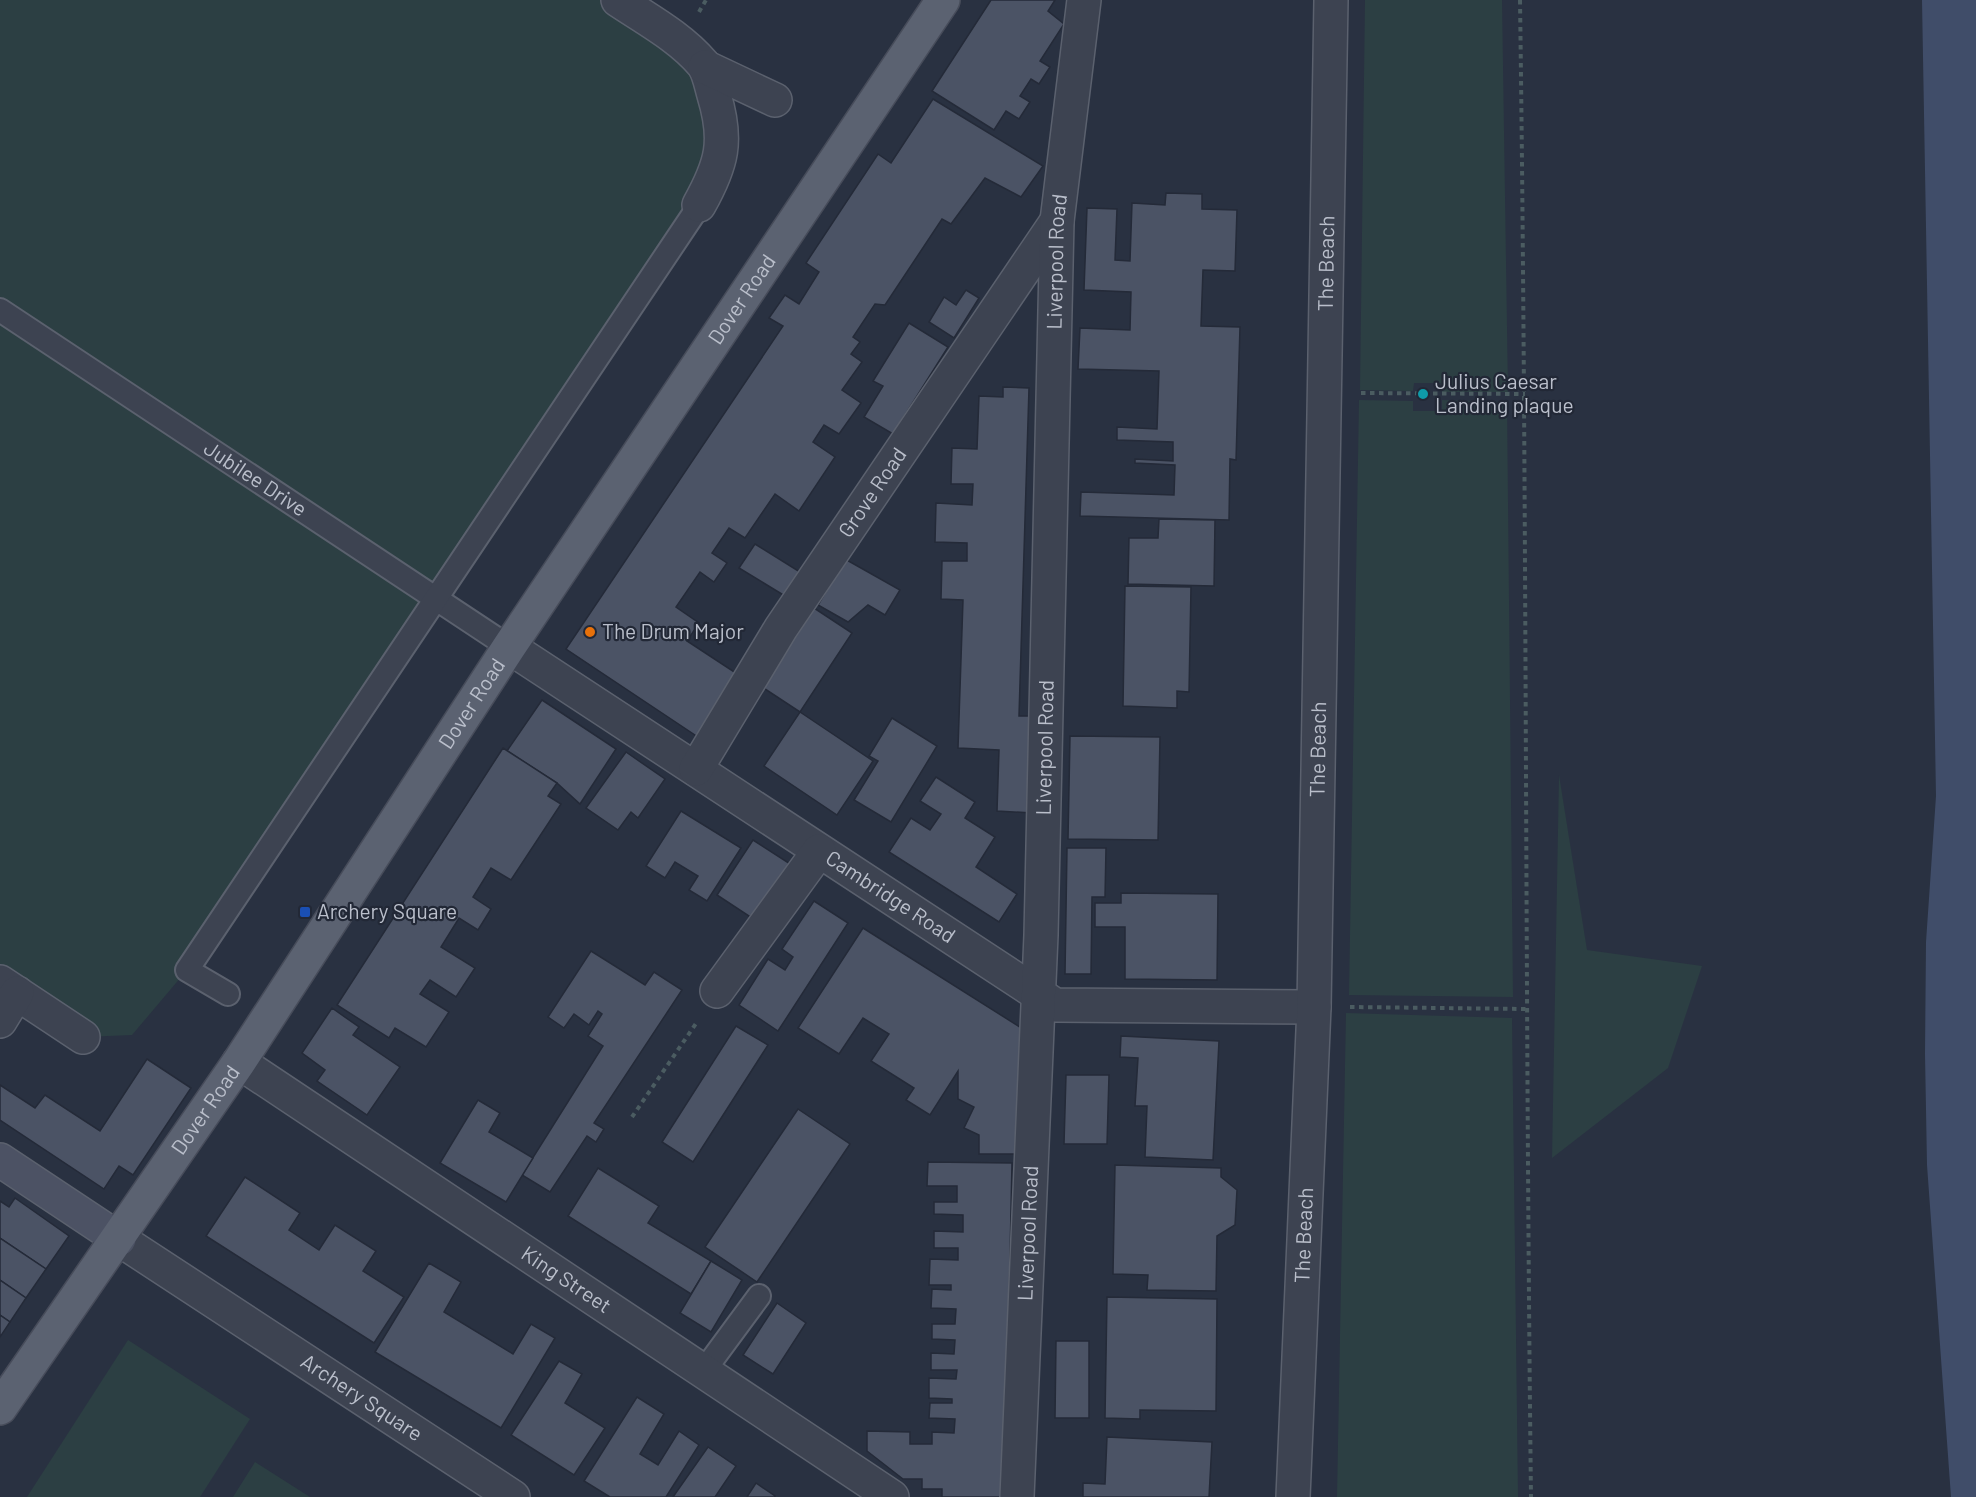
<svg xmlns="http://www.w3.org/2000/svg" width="1976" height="1497" viewBox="0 0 1976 1497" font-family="Barlow,sans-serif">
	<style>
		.green { fill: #2c3f43 }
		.water { fill: #404d69 }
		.building { fill: #4b5365; stroke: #242a38; stroke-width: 1.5 }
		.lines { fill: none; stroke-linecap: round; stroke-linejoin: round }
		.service-casing { stroke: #5b616e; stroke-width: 26 }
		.minor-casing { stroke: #5b616e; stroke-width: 36 }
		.tertiary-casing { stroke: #5b616e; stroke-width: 36 }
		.secondary-casing { stroke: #5b616e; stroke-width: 36 }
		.primary-casing { stroke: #474c5a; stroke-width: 36 }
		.path { stroke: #4b5c61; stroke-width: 4; stroke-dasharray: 4.5 4.5; stroke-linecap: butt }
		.service { stroke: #3d4351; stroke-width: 22 }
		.minor { stroke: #3d4351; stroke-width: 33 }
		.tertiary { stroke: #3d4351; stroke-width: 33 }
		.secondary { stroke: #4c5264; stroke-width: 33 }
		.primary { stroke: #5b6271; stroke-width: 33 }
		.culture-dot { fill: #0f9aa8; stroke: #222836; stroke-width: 2 }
		.food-dot { fill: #e8710a; stroke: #222836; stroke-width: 2 }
		.transit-dot { fill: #1a4fb4; stroke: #222836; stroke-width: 2 }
		.labels { text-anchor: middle; stroke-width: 4.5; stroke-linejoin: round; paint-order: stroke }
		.street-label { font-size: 21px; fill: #babfcb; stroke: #222836 }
		.poi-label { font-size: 21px; fill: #babfcb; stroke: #222836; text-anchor: start }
	</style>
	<rect width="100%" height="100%" fill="#293141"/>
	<!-- green -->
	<g class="green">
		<polygon points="0,0 618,0 705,67 716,174 187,970 132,1035 83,1037 0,982"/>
		<polygon points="1365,0 1502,0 1508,392 1442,392 1441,383 1414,383 1413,391 1360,390"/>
		<polygon points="1359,400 1413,401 1413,411 1442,411 1442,400 1507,402 1513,997 1349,995"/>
		<polygon points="1559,775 1587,950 1702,966 1668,1068 1552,1158"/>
		<polygon points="1346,1013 1512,1018 1518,1497 1337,1497"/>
		<polygon points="128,1340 250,1419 200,1497 27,1497"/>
		<polygon points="255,1462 310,1497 233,1497"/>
	</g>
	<!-- water -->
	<polygon class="water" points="1922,0 1976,0 1976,1497 1951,1497 1927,1165 1925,1054 1926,942 1936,796"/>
	<!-- building -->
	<g class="building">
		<polygon points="991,0 1055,0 1048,11 1064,24 1040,61 1050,67 1039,84 1031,79 1020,96 1030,102 1019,119 1006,111 994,130 932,91"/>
		<polygon points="933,99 1043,166 1021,197 985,178 951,224 942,219 885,305 875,304 853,337 860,342 851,354 862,362 842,390 861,403 839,434 824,425 813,442 835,457 799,511 775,494 745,538 729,528 712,553 727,563 714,582 700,572 676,607 699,623 687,641 745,679 704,741 566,649 783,326 769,318 785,295 799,304 819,272 806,263 878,154 891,163"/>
		<polygon points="1166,193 1202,194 1202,209 1237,210 1235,271 1203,270 1201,326 1240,327 1236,460 1230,459 1229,520 1080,516 1081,492 1174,495 1175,465 1135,463 1135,459 1173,461 1173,442 1117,440 1117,427 1157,429 1159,371 1078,369 1080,328 1130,330 1131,292 1084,290 1087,208 1117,209 1115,260 1130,261 1132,203 1165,205"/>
		<polygon points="966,290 979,298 954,338 929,322 944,297 956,305"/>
		<polygon points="909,323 948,347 893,434 864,417 883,386 873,381"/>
		<polygon points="1003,387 1029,388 1019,716 1036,716 1033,813 997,811 999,750 958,748 963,600 941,599 942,561 967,561 967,543 935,542 936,503 972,505 973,484 951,484 952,448 977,449 979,396 1003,397"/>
		<polygon points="1159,519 1215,520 1214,586 1128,584 1129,538 1158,538"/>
		<polygon points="755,544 800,572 785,596 739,568"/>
		<polygon points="845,559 900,590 885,615 868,605 848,622 818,605"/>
		<polygon points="1125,586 1191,587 1189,692 1177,691 1177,708 1123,706"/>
		<polygon points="814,608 852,633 800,712 762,687"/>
		<polygon points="542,700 616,749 580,804 557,783 507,751"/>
		<polygon points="800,712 873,761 837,815 764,766"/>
		<polygon points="892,718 937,746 891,822 854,800 878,761 869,756"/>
		<polygon points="1070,736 1160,737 1158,840 1068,839"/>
		<polygon points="503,748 557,783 548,796 561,804 511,880 491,868 473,897 491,909 478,930 459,918 441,947 475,968 456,997 430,980 420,994 449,1012 426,1047 395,1028 389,1038 337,1005"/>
		<polygon points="626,752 665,779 638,818 631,812 618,830 586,808"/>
		<polygon points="936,777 975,802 965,818 995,837 976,867 1017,894 999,922 889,852 911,818 930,830 941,814 920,801"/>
		<polygon points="681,811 741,848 707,901 689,890 698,876 675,862 665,878 646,866"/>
		<polygon points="753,840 798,869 761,924 717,895"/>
		<polygon points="1067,848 1106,848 1105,897 1092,897 1091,974 1065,974"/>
		<polygon points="1121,893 1218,894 1217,980 1125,979 1125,927 1095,927 1095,903 1121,903"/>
		<polygon points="814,901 848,923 778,1031 739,1005 768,959 785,970 793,957 782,949"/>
		<polygon points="863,928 1023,1029 1023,1154 979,1154 979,1135 964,1128 974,1107 958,1099 958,1071 930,1115 906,1100 914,1088 871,1061 889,1034 863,1018 839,1054 798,1028"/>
		<polygon points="591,951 645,985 654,972 682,990 594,1123 604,1129 596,1142 587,1136 550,1192 522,1175 603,1046 588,1036 602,1014 598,1011 589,1025 574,1014 564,1028 548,1017"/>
		<polygon points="332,1008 359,1027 353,1035 400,1067 367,1115 317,1081 325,1070 302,1053"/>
		<polygon points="736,1026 768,1045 693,1162 662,1142"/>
		<polygon points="1121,1036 1219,1041 1213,1160 1145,1157 1147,1106 1135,1106 1138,1058 1120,1057"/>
		<polygon points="147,1059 191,1088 133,1175 119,1166 104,1189 0,1120 0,1085 35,1108 45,1095 100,1131"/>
		<polygon points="1066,1075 1109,1075 1107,1144 1064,1144"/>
		<polygon points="478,1100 500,1113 489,1132 533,1158 506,1202 440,1163"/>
		<polygon points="798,1109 850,1144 757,1282 705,1247"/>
		<polygon points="928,1162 1012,1163 1005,1497 942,1497 942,1489 922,1489 922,1479 903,1479 867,1451 867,1431 910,1432 910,1444 932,1444 932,1432 954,1433 955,1419 929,1418 930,1403 952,1403 952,1399 929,1398 929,1378 956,1379 957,1370 931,1370 931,1353 954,1354 955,1340 932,1339 932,1324 955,1324 956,1309 931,1308 932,1289 951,1290 951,1285 929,1285 930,1259 958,1260 958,1248 934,1248 934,1231 963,1232 963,1215 934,1214 934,1202 957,1202 957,1186 927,1186"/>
		<polygon points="1115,1165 1221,1168 1221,1177 1237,1190 1235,1225 1217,1236 1216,1291 1147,1290 1148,1275 1113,1274"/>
		<polygon points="598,1168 659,1206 648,1223 711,1261 691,1294 568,1216"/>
		<polygon points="245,1177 300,1213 289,1230 319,1250 335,1225 376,1251 363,1271 404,1297 374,1343 206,1236"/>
		<polygon points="15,1198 69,1236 46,1269 0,1238 0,1201 9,1207"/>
		<polygon points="0,1238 46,1269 26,1298 0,1280"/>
		<polygon points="711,1261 742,1280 711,1332 680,1313"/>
		<polygon points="429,1263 461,1282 444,1312 513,1354 531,1324 555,1338 501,1428 375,1352"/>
		<polygon points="0,1280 26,1298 10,1322 0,1315"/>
		<polygon points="1107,1297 1217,1299 1216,1411 1140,1410 1140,1419 1105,1418"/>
		<polygon points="777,1303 806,1323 773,1374 743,1355"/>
		<polygon points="0,1315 10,1322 0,1337"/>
		<polygon points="1056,1341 1089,1341 1089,1418 1055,1418"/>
		<polygon points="559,1361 582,1374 565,1403 605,1428 574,1475 511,1435"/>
		<polygon points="637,1397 664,1414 640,1454 658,1465 679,1431 699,1445 666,1497 610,1497 584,1481"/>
		<polygon points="1107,1437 1212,1442 1209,1497 1083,1497 1083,1483 1105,1484"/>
		<polygon points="708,1447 736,1466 715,1497 673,1497"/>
		<polygon points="756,1483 775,1496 775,1497 747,1497"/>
	</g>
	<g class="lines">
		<defs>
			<g id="service">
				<path id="s1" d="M0,310L509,647"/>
				<polyline points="228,994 187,970 695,212"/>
				<polyline points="703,1372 759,1296"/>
			</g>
			<g id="minor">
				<path d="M618,0C648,20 680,37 703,64C709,72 711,85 714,95C728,141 722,164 699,205"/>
				<polyline points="705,67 775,100"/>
				<path id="s2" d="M509,647L1055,1005L1314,1007"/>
				<path id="s3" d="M696,769L781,628L1057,221"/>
				<polyline points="0,982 83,1037"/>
				<polyline points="717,991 819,851"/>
				<polyline points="0,1021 17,993"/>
				<path id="s4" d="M239,1062L892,1497"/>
				<path id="s5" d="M119,1239L513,1497"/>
				<path id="s6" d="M1017,1497L1041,935L1057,221L1084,0"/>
			</g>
			<g id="tertiary">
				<path id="s7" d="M1293,1497L1314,1007L1331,0"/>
			</g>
			<polyline id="secondary" points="0,1160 119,1239"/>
			<g id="primary">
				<path id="s8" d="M0,1408L239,1062L509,647L943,0"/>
			</g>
		</defs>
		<!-- service casing -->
		<use href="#service" class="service-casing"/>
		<!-- minor casing -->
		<use href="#minor" class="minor-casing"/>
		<!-- tertiary casing -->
		<use href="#tertiary" class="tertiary-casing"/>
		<!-- secondary casing -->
		<use href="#secondary" class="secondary-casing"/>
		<!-- primary casing -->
		<use href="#primary" class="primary-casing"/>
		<!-- path -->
		<g class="path">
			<path d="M1520,0C1527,499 1525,998 1531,1497"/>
			<polyline points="699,12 706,0"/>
			<polyline points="1361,393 1525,394"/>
			<polyline points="1350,1007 1526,1009"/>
			<polyline points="632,1117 697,1022"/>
		</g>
		<!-- service -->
		<use href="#service" class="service"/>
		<!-- minor -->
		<use href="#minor" class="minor"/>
		<!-- tertiary -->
		<use href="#tertiary" class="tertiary"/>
		<!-- secondary -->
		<use href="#secondary" class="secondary"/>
		<!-- primary -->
		<use href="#primary" class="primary"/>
	</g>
	<!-- markers -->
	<circle class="culture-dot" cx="1423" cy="394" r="6"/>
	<circle class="food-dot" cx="590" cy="632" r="6"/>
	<rect class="transit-dot" x="299" y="906" width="12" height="12" rx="3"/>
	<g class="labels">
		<!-- street labels -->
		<g class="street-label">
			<text dy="7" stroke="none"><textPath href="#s6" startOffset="1236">Liverpool Road</textPath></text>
			<text dy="7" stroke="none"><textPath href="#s7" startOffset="1234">The Beach</textPath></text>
			<text dy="7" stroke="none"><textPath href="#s8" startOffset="1334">Dover Road</textPath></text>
			<text dy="7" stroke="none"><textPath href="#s1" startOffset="306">Jubilee Drive</textPath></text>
			<text dy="7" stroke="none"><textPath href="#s3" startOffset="328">Grove Road</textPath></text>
			<text dy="7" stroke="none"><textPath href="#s8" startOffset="848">Dover Road</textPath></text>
			<text dy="7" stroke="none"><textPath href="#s6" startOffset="750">Liverpool Road</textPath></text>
			<text dy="7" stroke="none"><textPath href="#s7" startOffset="748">The Beach</textPath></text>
			<text dy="7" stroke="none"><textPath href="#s2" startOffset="456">Cambridge Road</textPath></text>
			<text dy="7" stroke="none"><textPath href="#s8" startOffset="362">Dover Road</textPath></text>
			<text dy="7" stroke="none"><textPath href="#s6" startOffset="264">Liverpool Road</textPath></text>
			<text dy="7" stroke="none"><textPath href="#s7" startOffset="262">The Beach</textPath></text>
			<text dy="7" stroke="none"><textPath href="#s4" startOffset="393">King Street</textPath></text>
			<text dy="7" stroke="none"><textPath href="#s5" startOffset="290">Archery Square</textPath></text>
		</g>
		<!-- poi labels -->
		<g class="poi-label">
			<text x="1435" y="389">Julius Caesar<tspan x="1435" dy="24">Landing plaque</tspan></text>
			<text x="602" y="639">The Drum Major</text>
			<text x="317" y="919">Archery Square</text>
		</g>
	</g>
</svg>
